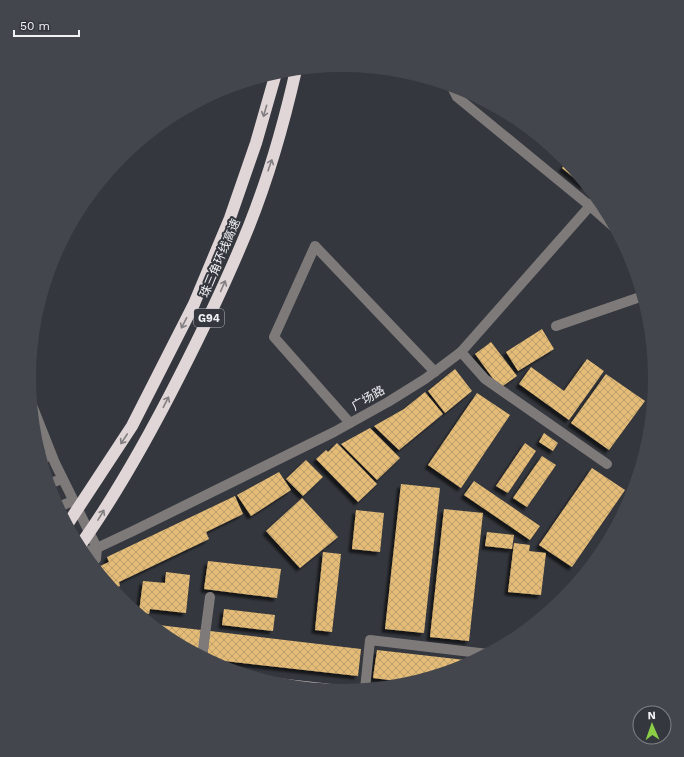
<svg xmlns="http://www.w3.org/2000/svg" width="684" height="757" viewBox="0 0 684 757" font-family="'Work Sans','Noto Sans SC',sans-serif">
	<style>
		.building { fill: url(#building-cross-hatch); filter: url(#shadow) }
		.lines { fill: none; stroke-linecap: round; stroke-linejoin: round }
		.minor { stroke: #7e7a7a; stroke-width: 10 }
		.major { stroke: #c5bcbd; stroke-width: 10 }
		.highway-bridge { stroke: #e1d6d7; stroke-width: 12 }
		.oneway { stroke: #827f82 }
		.labels { text-anchor: middle; stroke-width: 4; stroke-linejoin: round; paint-order: stroke }
		.shield { fill: #34373d; stroke: #b8babe; stroke-width: 1 }
		.shield-label { font-size: 11px; font-weight: bold; fill: #f0f2f6 }
		.street-label { font-size: 12px; fill: #f0f2f6; stroke: #34373d }
	</style>
	<defs>
		<pattern id="building-cross-hatch" width="8" height="8" patternUnits="userSpaceOnUse"><rect width="8" height="8" fill="#e4bc78"/><path d="M0 0l8 8M0 8l8-8" fill="none" stroke="#bd9f6c"/></pattern>
		<filter id="shadow"><feDropShadow dx="-3.5" dy="3.5" stdDeviation="1" flood-color="#0009"/></filter>
	</defs>
	<rect width="100%" height="100%" fill="#34373d"/>
	<!-- building -->
	<g class="building">
		<polygon points="567,162 586,184 584,186 562,168"/>
		<polygon points="542,329 554,349 518,371 506,352"/>
		<polygon points="491,342 517,376 500,388 475,354"/>
		<polygon points="587,359 604,371 569,420 519,384 531,367 564,391"/>
		<polygon points="455,369 472,391 445,413 428,391"/>
		<polygon points="606,374 645,401 609,450 571,423"/>
		<polygon points="425,392 443,414 399,450 374,426 404,409"/>
		<polygon points="477,393 510,415 461,488 428,465"/>
		<polygon points="370,428 400,458 377,480 341,444"/>
		<polygon points="544,433 558,443 553,451 539,442"/>
		<polygon points="337,443 377,484 358,502 316,459 326,450 328,452"/>
		<polygon points="525,443 536,451 508,493 496,486"/>
		<polygon points="542,456 556,465 527,507 513,498"/>
		<polygon points="306,460 323,477 303,496 286,479"/>
		<polygon points="592,468 625,490 572,567 539,545"/>
		<polygon points="279,472 291,490 251,516 237,495"/>
		<polygon points="474,481 540,526 530,540 464,495"/>
		<polygon points="401,484 440,488 424,633 385,629"/>
		<polygon points="235,496 243,514 206,532 209,539 119,582 120,586 112,590 96,570 98,567 109,562 107,557"/>
		<polygon points="302,498 338,537 300,568 266,531"/>
		<polygon points="444,509 483,513 469,641 430,637"/>
		<polygon points="356,510 384,513 380,552 352,549"/>
		<polygon points="487,532 514,535 512,549 485,546"/>
		<polygon points="514,543 530,545 529,551 546,553 541,595 508,592"/>
		<polygon points="323,552 341,554 332,632 315,630"/>
		<polygon points="208,561 281,569 277,598 204,589"/>
		<polygon points="166,572 190,575 186,613 150,609 149,614 139,612 143,581 165,583"/>
		<polygon points="224,609 275,615 273,631 222,625"/>
		<polygon points="150,624 201,630 198,655 168,639"/>
		<polygon points="210,631 361,649 358,676 207,659"/>
		<polygon points="377,650 474,661 462,668 413,683 373,678"/>
	</g>
	<g class="lines">
		<!-- minor -->
		<g class="minor">
			<polyline points="453,87 453,89 457,97 590,206 615,228"/>
			<polyline points="556,326 643,296"/>
			<polyline points="461,352 485,379 607,464"/>
			<polyline points="32,405 55,463 97,548"/>
			<polyline points="350,423 274,337 315,246 435,372"/>
			<polyline points="41,459 51,455"/>
			<polyline points="48,484 62,479"/>
			<polyline points="58,507 73,501"/>
			<polyline points="82,553 97,548 133,531 334,432 388,402 425,379 461,352 597,198"/>
			<polyline points="92,564 96,559 97,548"/>
			<polyline points="202,657 210,597"/>
			<polyline points="365,689 370,640 488,654"/>
		</g>
		<!-- major -->
		<polyline class="major" points="268,682 349,691"/>
		<!-- highway-bridge -->
		<g class="highway-bridge">
			<polyline points="67,525 132,426 194,304 230,218 256,143 276,73"/>
			<path d="M79,547C117,494 149,436 179,377C204,328 228,278 249,226C269,176 284,123 296,70"/>
		</g>
	</g>
	<!-- one-way arrows -->
	<defs><path id="oneway-shaft" d="M-6 0H5M1.5-3L5.5 0L1.5 3" fill="none" stroke-width="1.6" stroke-linecap="round" stroke-linejoin="round"/></defs>
	<g class="oneway">
		<use href="#oneway-shaft" transform="translate(265 111) rotate(106)"/>
		<use href="#oneway-shaft" transform="translate(270 165) rotate(-71)"/>
		<use href="#oneway-shaft" transform="translate(223 286) rotate(-66)"/>
		<use href="#oneway-shaft" transform="translate(184 323) rotate(117)"/>
		<use href="#oneway-shaft" transform="translate(166 402) rotate(-63)"/>
		<use href="#oneway-shaft" transform="translate(124 439) rotate(123)"/>
		<use href="#oneway-shaft" transform="translate(101 515) rotate(-59)"/>
	</g>
	<g class="labels">
		<!-- shield labels -->
		<rect class="shield" x="194" y="309" width="30" height="18" rx="3"/>
		<g class="shield-label">
			<text x="209" y="322">G94</text>
		</g>
		<!-- street labels -->
		<g class="street-label">
			<text transform="translate(220 258) rotate(-67)" y="4">珠三角环线高速</text>
			<text transform="translate(368 398) rotate(-30)" y="4">广场路</text>
		</g>
	</g>
	<!-- crop -->
	<path d="M0 0H684V757H0ZM36 378a306 306 0 1 1 612 0a306 306 0 1 1-612 0Z" fill="#43464c" fill-rule="evenodd"/>
	<!-- north arrow -->
	<g transform="translate(652 725) rotate(358)"><circle r="19" fill="#34373d" stroke="#7f8287"/>
	<path d="M0-3L7 15L0 10L-7 15Z" fill="#8bce46"/>
	<text y="-6" font-size="11" font-weight="bold" text-anchor="middle" fill="#f0f2f6">N</text>
	</g>
	<!-- scale -->
	<path d="M14 30v6h65v-6" fill="none" stroke="#f0f2f6" stroke-width="2"/>
	<text x="20" y="30" font-size="12" fill="#f0f2f6" stroke="#34373d" stroke-width="3" paint-order="stroke">50 m</text>
</svg>
